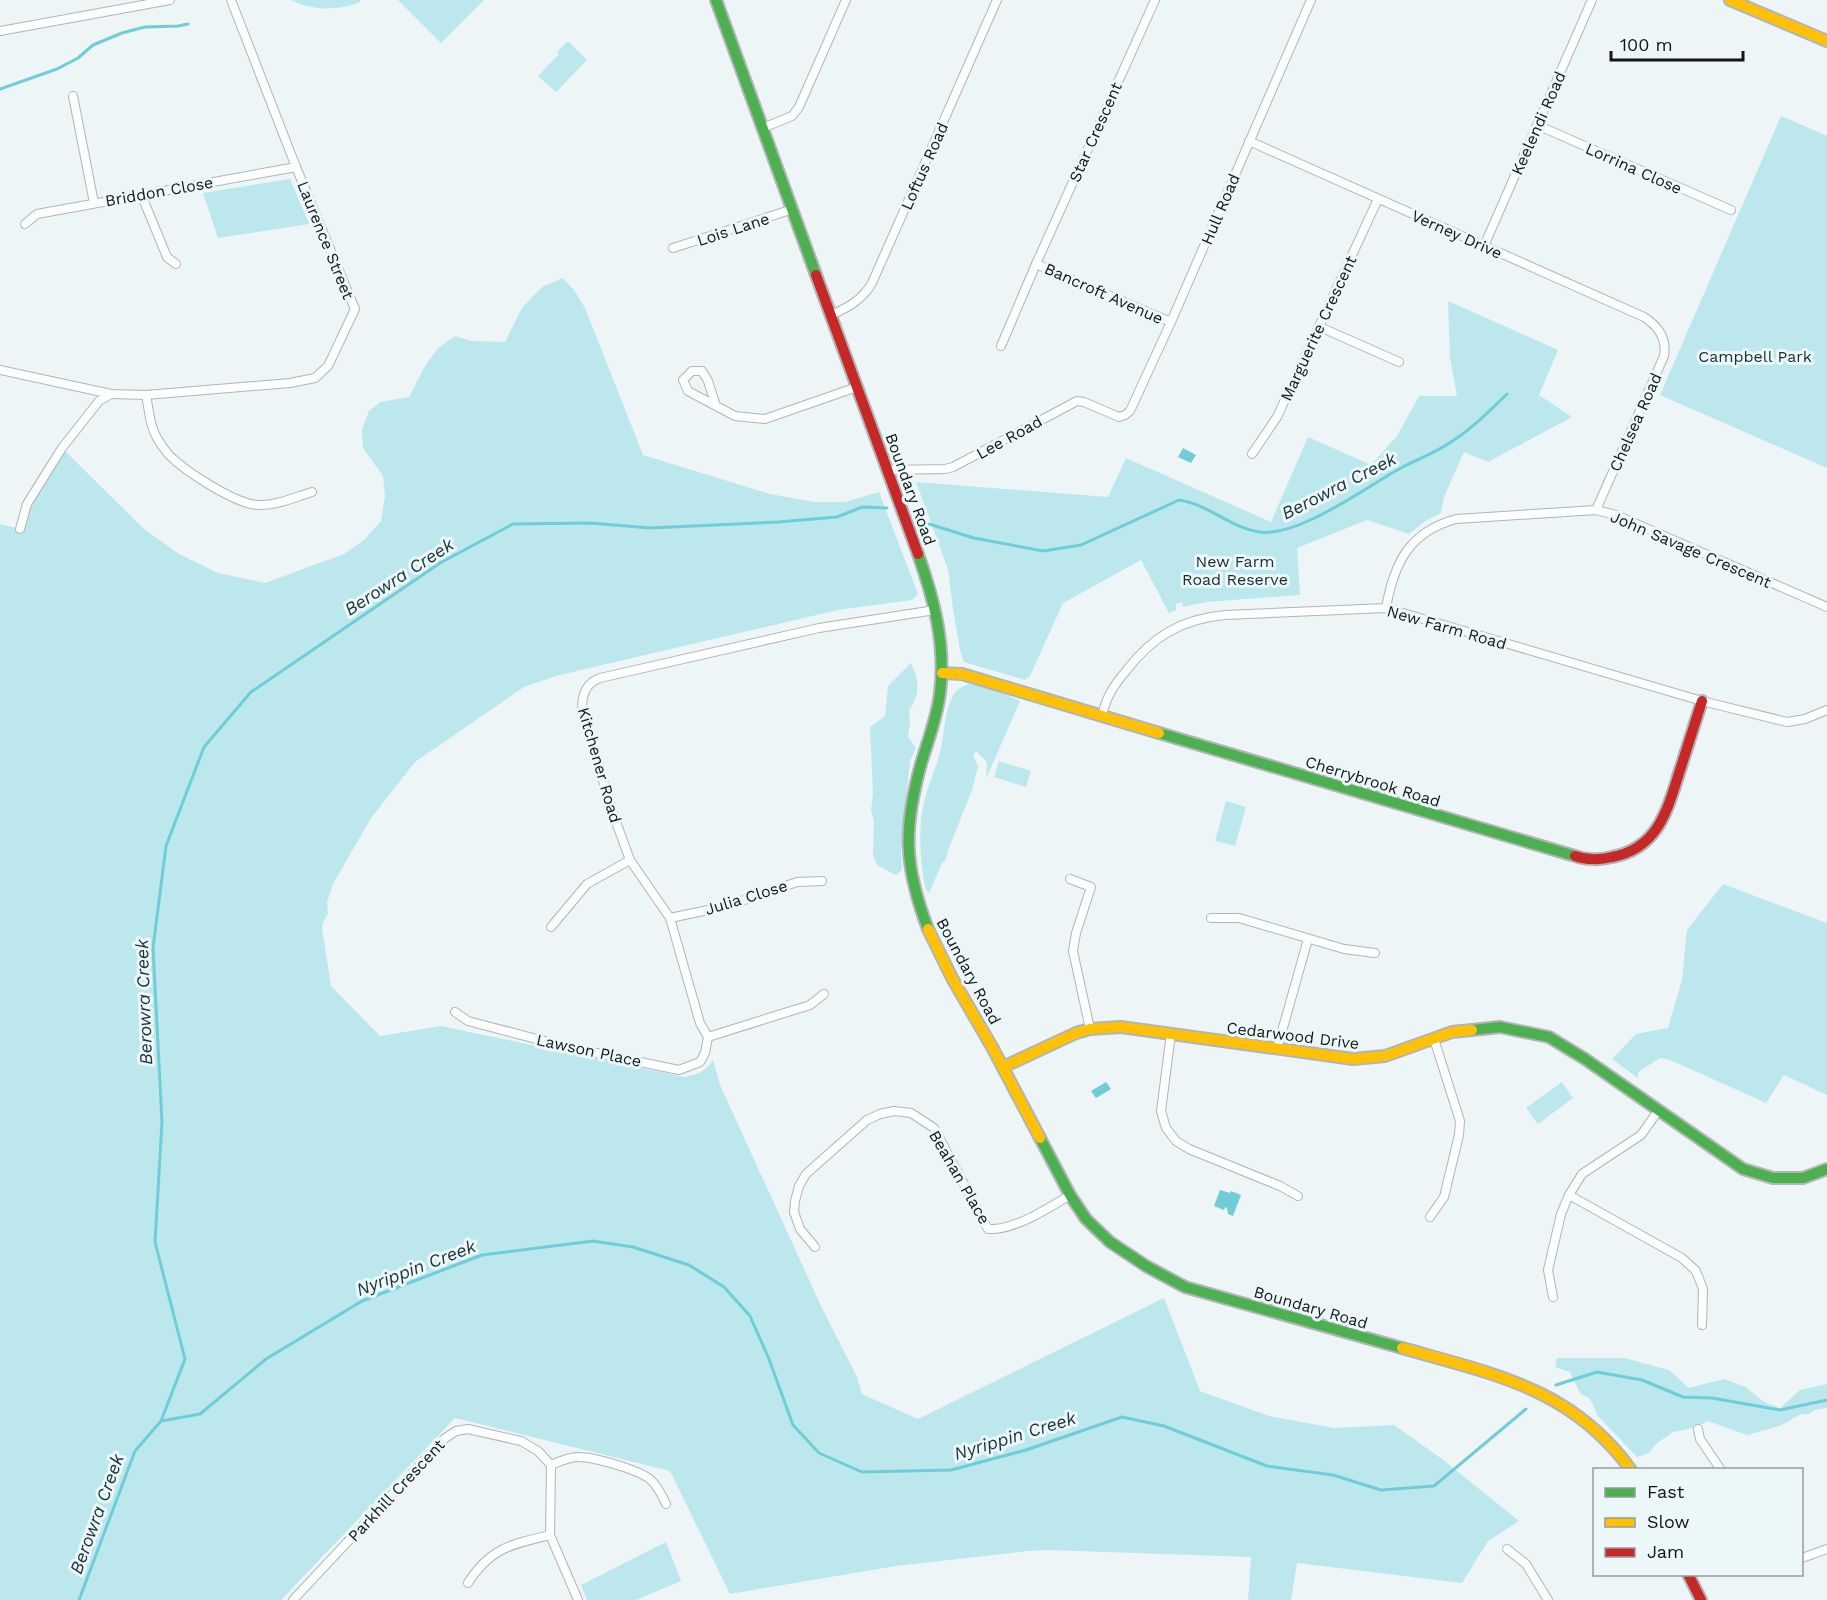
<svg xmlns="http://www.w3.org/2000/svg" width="1827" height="1600" viewBox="0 0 1827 1600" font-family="'Work Sans',sans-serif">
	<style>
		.green { fill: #bce7ed }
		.water { fill: #6fcdd7 }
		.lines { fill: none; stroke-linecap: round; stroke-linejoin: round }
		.stream { stroke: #6fcdd7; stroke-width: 3 }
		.street-casing { stroke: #b0b5b6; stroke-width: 10 }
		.fast-casing { stroke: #b0b5b6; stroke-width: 14 }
		.slow-casing { stroke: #b0b5b6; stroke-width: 14 }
		.jam-casing { stroke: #b0b5b6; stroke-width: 14 }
		.street { stroke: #fcfefe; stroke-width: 8 }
		.fast { stroke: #4caf50; stroke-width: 10 }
		.slow { stroke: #ffc107; stroke-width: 10 }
		.jam { stroke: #c62828; stroke-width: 10 }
		.labels { text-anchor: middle; stroke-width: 6; stroke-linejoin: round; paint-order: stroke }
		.street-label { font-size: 16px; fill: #121617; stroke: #ebf7f9 }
		.park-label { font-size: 16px; fill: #192f31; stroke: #ebf7f9 }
		.water-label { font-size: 18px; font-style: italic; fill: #1c3234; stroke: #ebf7f9 }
	</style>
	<rect width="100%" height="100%" fill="#eef5f6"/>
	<!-- green -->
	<g class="green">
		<path d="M291,0H360V2C338,11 313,11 291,0Z"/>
		<polygon points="398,0 484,0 441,43"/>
		<polygon points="568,41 587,60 556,92 538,76 559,54 557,52"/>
		<polygon points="1781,116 1827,136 1827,468 1660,395"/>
		<polygon points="290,179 309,224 218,238 203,193"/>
		<path d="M563,278L574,290L585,308L643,455L770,494L814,502H845L879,492L918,594L912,600L838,610L581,670L556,676L524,687L415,762L371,818L333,884L327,902L328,914L324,920L322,928L331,986L380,1036L441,1026L684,1077C698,1074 705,1072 713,1060L720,1085L822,1308L857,1377L862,1394L918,1419L1164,1298L1200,1391L1269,1416L1334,1428L1394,1425L1442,1459L1519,1521L1488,1541L1462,1583L1297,1563L1291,1600H1248L1251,1557L1048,1550L1028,1551L896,1566L730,1594L670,1471L455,1418L281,1600H0V524L20,529L27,504L62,448L144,529L179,554L218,573L265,583L344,554L364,540L381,521L385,496L383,476L363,448L362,429L369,411L380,402L409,397L425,366L438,348L455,336L472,341L505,342L522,308L542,287Z"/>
		<polygon points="1448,301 1558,350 1539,395 1572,417 1488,462 1464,452 1444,497 1441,513 1424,522 1409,534 1367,520 1297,548 1300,595 1206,602 1183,607 1182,602 1176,604 1176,610 1169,613 1141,560 1063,603 1030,676 1025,680 964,662 960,650 953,609 948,569 916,482 1108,497 1126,458 1271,522 1308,437 1371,465 1397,436 1419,396 1457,396 1450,358"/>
		<path d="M911,663C919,681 921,693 909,710L910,722L908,737L916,748L910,761L901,851L902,870L896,875L877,865L873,854L874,821L871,810L873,794L870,727L885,716L888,686Z"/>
		<path d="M969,684L997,690L1020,701L986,779L987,762L976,751L973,755L978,767L972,790L947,853L946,860L942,863L929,893L926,890C921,868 919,845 921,822C922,799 933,777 939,756C945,737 943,716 952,698C955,690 962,687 969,684Z"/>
		<polygon points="999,761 1031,771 1026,787 994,777"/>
		<polygon points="1226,801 1246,807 1235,846 1215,841"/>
		<polygon points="1723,884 1827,923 1827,1095 1784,1075 1766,1103 1668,1059 1660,1058 1638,1072 1638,1078 1612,1059 1636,1034 1668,1028 1682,980 1687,930"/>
		<polygon points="1562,1082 1573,1098 1538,1124 1526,1108"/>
		<polygon points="1557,1358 1624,1358 1669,1370 1689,1388 1724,1379 1746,1387 1764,1402 1780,1408 1800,1390 1827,1384 1827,1408 1814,1410 1809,1414 1801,1414 1780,1426 1747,1435 1708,1421 1693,1428 1673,1432 1656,1444 1649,1453 1637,1457 1598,1416 1590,1399 1580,1393 1570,1372 1555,1367"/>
		<polygon points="666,1542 681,1581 636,1600 587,1600 581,1585"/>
	</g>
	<!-- water -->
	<g class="water">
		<polygon points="1183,448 1196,455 1191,463 1178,457"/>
		<polygon points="1106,1082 1111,1089 1096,1098 1091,1091"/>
		<polygon points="1220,1190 1230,1193 1231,1191 1241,1195 1233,1216 1228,1214 1227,1208 1225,1207 1224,1210 1214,1206"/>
	</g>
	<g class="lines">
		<!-- stream -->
		<g class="stream">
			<polyline points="0,89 57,69 78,58 93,45 122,33 145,27 178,26 188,24"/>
			<path d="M929,524L974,538L1043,551L1081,545L1179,500C1208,504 1229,527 1259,532C1297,538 1365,488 1399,469C1416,460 1435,453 1451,442C1472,429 1489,411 1507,394"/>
			<polyline points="1556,1385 1597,1372 1642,1380 1683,1397 1712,1398 1780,1410 1827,1400"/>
			<polyline points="161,1421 200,1414 266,1359 362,1301 482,1255 593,1241 633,1247 689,1265 724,1287 750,1316 769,1359 793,1425 819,1453 862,1472 951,1470 1026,1450 1122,1417 1164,1426 1267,1466 1333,1475 1381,1490 1434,1486 1526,1409"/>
			<polyline points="79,1600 135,1451 161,1421 185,1359 155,1242 162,1122 153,948 166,846 204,747 251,692 440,563 513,524 590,523 650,528 778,522 837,517 862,507 887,508"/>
		</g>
		<defs>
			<g id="street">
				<polyline points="0,31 170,0"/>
				<polyline points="73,96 94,203"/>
				<polyline points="1537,125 1731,210"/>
				<polyline points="763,128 792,116 799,107 846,0"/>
				<path d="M1249,141L1644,317C1658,326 1667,339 1664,356L1596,510"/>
				<polyline points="141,194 167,257 176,264"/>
				<polyline points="25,224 37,214 296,167"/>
				<polyline points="1484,246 1592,0"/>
				<polyline points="673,248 793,209"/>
				<polyline points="1036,264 1171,322"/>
				<path d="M831,315C849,307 862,300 872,283L997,0"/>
				<polyline points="1320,327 1399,362"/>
				<polyline points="1001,346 1036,264 1155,0"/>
				<polyline points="0,370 111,394 146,395 290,383 315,378 328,366 355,309 296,167 231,0"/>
				<path d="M146,395C149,408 149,424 156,436C159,442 164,449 169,455C185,471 235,504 258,505C276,506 295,497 312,492"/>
				<polyline points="716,406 708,381 702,371 692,371 683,380 688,391 735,416 765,419 857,387"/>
				<polyline points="1252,454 1277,417 1378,199"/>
				<polyline points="888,470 945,469 953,467 1077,401 1084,402 1119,417 1125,415 1130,411 1171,322 1311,0"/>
				<polyline points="20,529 27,504 62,448 99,401 111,394"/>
				<path d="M1386,608C1394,563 1409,532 1456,519L1596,510L1616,515L1827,607"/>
				<path d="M1102,716C1106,697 1114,685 1126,671C1152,637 1181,619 1225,615L1386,608L1702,701L1787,722L1805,719L1827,710"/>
				<polyline points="1070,879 1091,887 1076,933 1073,951 1090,1029"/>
				<polyline points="670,918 727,906 797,882 822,881"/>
				<polyline points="1211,918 1239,918 1344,949 1375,953"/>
				<polyline points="551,927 587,884 630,860"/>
				<polyline points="455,1012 468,1021 567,1047 679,1070 700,1062 705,1053 708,1037"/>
				<polyline points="1171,1034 1161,1111 1166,1128 1176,1141 1189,1149 1280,1186 1298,1196"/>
				<path d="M708,1037L700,1023L670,918L630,860L612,811L582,709C582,694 586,683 600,678L819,628L935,610"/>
				<polyline points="708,1037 810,1005 824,994"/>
				<polyline points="1277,1049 1308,939"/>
				<polyline points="1569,1195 1682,1258 1696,1271 1703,1289 1702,1325"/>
				<polyline points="1430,1217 1444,1197 1459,1135 1460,1121 1434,1039"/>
				<path d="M815,1247L800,1229L794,1212L795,1201L799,1186L806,1174L867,1120L880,1114L894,1111L911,1113L934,1128L988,1229C1013,1231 1049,1208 1070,1195"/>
				<polyline points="1553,1297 1548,1270 1561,1214 1569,1195 1582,1174 1641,1135 1658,1111"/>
				<polyline points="1698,1429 1700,1439 1721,1470"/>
				<path d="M551,1465C560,1461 569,1457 578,1457C594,1457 640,1470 651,1480C658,1487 662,1495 666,1504"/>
				<polyline points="1507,1549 1526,1564 1548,1600"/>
				<polyline points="1802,1558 1827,1549"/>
				<path d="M468,1583C490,1548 512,1544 550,1535"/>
				<polyline points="293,1600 444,1439 456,1431 468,1429 521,1441 538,1451 551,1465 550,1535 578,1600"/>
			</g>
			<g id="fast">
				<polyline points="716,0 816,275"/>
				<path d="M918,554C934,599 946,645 940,693C937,718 928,740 921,764C903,829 904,866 928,929"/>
				<polyline points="1159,733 1575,856"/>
				<polyline points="1472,1030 1500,1027 1549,1037 1585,1059 1743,1169 1773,1178 1803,1178 1827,1169"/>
				<polyline points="1040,1138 1070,1195 1086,1219 1110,1242 1146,1266 1185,1287 1402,1348"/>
			</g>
			<g id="slow">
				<polyline points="1730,0 1827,41"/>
				<polyline points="942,673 962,674 1159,733"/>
				<polyline points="928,929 952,978 992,1047 1040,1138"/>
				<polyline points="1003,1067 1076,1033 1090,1029 1121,1027 1353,1059 1385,1056 1452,1032 1472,1030"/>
				<path d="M1402,1348C1493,1374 1572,1388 1631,1470"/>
			</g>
			<g id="jam">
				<polyline points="816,275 918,554"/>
				<path d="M1575,856C1586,860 1601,860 1612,857C1660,848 1668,807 1681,767C1688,745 1695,723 1702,701"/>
				<polyline points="1688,1574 1701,1600"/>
			</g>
		</defs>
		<!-- street casing -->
		<use href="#street" class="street-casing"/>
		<!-- fast casing -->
		<use href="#fast" class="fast-casing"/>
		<!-- slow casing -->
		<use href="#slow" class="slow-casing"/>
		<!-- jam casing -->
		<use href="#jam" class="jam-casing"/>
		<!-- street -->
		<use href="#street" class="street"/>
		<!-- fast -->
		<use href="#fast" class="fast"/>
		<!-- slow -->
		<use href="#slow" class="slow"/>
		<!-- jam -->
		<use href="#jam" class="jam"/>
	</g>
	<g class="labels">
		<!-- street labels -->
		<g class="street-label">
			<text transform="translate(1538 123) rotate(-66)" y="6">Keelendi Road</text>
			<text transform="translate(1095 132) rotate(-66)" y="6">Star Crescent</text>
			<text transform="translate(924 166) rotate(-66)" y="6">Loftus Road</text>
			<text transform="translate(1634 168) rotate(24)" y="6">Lorrina Close</text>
			<text transform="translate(159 191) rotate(-10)" y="6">Briddon Close</text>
			<text transform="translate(1220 209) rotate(-67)" y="6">Hull Road</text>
			<text transform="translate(733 229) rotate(-18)" y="6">Lois Lane</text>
			<text transform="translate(1457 234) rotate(24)" y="6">Verney Drive</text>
			<text transform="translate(326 240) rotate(68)" y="6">Laurence Street</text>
			<text transform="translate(1104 293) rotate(24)" y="6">Bancroft Avenue</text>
			<text transform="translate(1318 328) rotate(-65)" y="6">Marguerite Crescent</text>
			<text transform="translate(1635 422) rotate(-66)" y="6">Chelsea Road</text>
			<text transform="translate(1009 437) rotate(-29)" y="6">Lee Road</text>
			<text transform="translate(911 489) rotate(70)" y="6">Boundary Road</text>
			<text transform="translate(1691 549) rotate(23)" y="6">John Savage Crescent</text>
			<text transform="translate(1447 627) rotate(16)" y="6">New Farm Road</text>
			<text transform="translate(600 765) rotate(74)" y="6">Kitchener Road</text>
			<text transform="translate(1373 781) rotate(17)" y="6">Cherrybrook Road</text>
			<text transform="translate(746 897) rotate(-17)" y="6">Julia Close</text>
			<text transform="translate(969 971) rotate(62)" y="6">Boundary Road</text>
			<text transform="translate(1293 1035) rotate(7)" y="6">Cedarwood Drive</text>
			<text transform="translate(589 1050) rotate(12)" y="6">Lawson Place</text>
			<text transform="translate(960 1177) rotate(60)" y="6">Beahan Place</text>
			<text transform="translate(1311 1307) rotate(16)" y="6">Boundary Road</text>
			<text transform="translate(396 1490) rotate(-47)" y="6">Parkhill Crescent</text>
		</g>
		<!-- park labels -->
		<g class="park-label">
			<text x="1755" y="362">Campbell Park</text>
			<text x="1235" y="567">New Farm<tspan x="1235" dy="18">Road Reserve</tspan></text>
		</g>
		<!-- water labels -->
		<g class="water-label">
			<text transform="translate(1339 486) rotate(-27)" y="6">Berowra Creek</text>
			<text transform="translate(399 577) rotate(-33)" y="6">Berowra Creek</text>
			<text transform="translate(144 1002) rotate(-92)" y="6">Berowra Creek</text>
			<text transform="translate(416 1268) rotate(-21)" y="6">Nyrippin Creek</text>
			<text transform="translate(1015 1436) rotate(-17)" y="6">Nyrippin Creek</text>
			<text transform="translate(97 1514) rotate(-70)" y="6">Berowra Creek</text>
		</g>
	</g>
	<!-- legend -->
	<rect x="1593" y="1468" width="210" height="108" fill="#ebf7f9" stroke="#949d9f" stroke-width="1.5"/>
	<rect x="1605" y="1488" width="30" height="9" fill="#4caf50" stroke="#949d9f" stroke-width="1.5"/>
	<text x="1647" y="1498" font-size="18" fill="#121617">Fast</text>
	<rect x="1605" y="1518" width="30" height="9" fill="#ffc107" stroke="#949d9f" stroke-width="1.5"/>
	<text x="1647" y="1528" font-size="18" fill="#121617">Slow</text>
	<rect x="1605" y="1548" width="30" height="9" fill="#c62828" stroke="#949d9f" stroke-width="1.5"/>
	<text x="1647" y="1558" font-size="18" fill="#121617">Jam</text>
	<!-- scale -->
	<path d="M1611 51v9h132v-9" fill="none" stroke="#121617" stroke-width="3"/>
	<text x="1620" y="51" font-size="18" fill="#121617" stroke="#ebf7f9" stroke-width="4.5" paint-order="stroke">100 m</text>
</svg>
